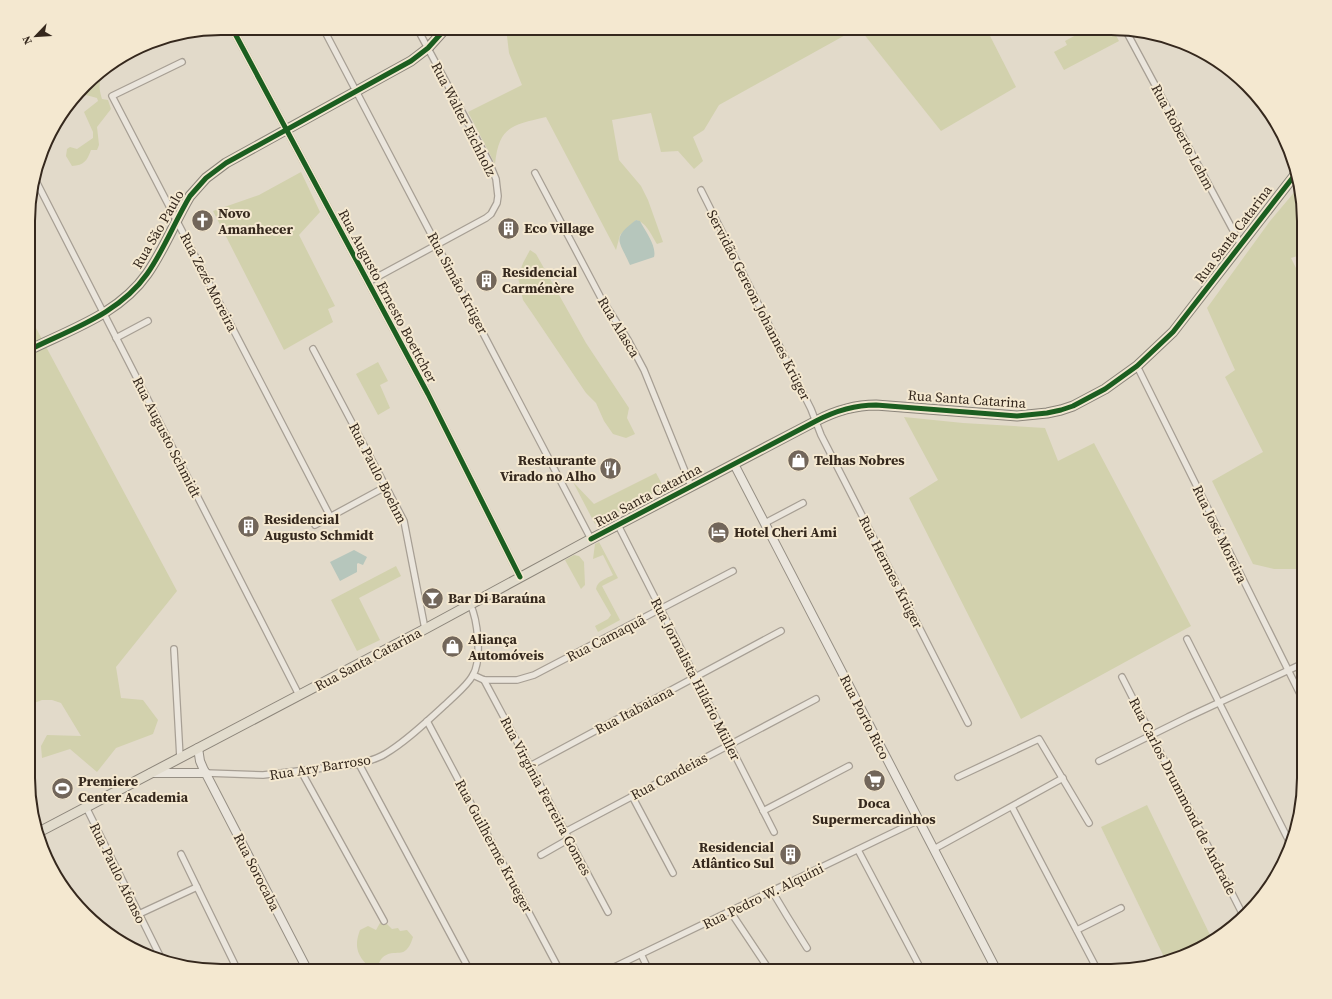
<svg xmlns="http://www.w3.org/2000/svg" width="1332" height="999" viewBox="0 0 1332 999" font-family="'Source Serif 4',serif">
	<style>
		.green { fill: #d2d1ad }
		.water { fill: #b6c6bc }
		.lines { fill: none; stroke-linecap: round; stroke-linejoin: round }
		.minor-casing { stroke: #a79f94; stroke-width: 8 }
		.secondary-casing { stroke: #968f84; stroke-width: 10 }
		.primary-casing { stroke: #8c857a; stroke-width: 11 }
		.minor { stroke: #eae5dc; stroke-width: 5.5 }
		.secondary { stroke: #eae5dc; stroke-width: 8 }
		.primary { stroke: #e2dccd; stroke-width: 9 }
		.cycleway-casing { stroke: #f4e8d0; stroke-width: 8 }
		.cycleway { stroke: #1b5e20; stroke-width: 5 }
		.labels { text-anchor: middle; stroke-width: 4; stroke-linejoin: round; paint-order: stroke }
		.street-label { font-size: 14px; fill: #35281d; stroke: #f4e8d0 }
		.poi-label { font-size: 14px; font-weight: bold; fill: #35281d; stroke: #f4e8d0; text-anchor: start }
		.rim { fill: none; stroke: #35281d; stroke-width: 2 }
	</style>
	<rect width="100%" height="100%" fill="#e2daca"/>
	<!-- green -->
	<g class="green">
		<path d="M506,28H858L719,105L704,130L693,137L703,161L694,169L678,151L661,152L651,113L612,120L619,160L641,186L648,200L663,242L657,244C652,236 646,222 636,220L620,235L616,250L546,117C512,125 499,126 495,164L468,112L522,85L509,53Z"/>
		<polygon points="859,28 986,28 1016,87 941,131"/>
		<polygon points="1089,28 1112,28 1119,41 1064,70 1054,52 1067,45 1065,41"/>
		<path d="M105,69C99,80 98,87 102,99L108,100L111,109L97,127L99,145L97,150H91C87,161 84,165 72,166L66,156L67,149L70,147L77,149L93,138V132L84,112L98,101L97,98L86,95L73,101L94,76Z"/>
		<polygon points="301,172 320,212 299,235 335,306 328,309 333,322 284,350 213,211 259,195"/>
		<polygon points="1297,189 1304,221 1304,254 1291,258 1304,284 1304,569 1274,569 1253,564 1212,481 1263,452 1225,377 1235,370 1207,308 1270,221"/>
		<polygon points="530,250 536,254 586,343 629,408 627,418 635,434 626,438 613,434 604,421 596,403 586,393 532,313 523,300 518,277 523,263"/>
		<polygon points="29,315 177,591 116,667 121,698 143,700 158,720 153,734 116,748 97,772 70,749 42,758 41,746 47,735 81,736 61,703 52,700 42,700 29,705 29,639 32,635 29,630"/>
		<polygon points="378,362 388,381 380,385 390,408 378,415 356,374"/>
		<polygon points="904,417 963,423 1045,428 1058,461 1094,443 1191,626 1021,719 909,498 938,480"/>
		<polygon points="656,473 664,488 595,524 573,482 594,504"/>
		<path d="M599,542L618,578L602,586L620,620L598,632L595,626L608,619L611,615L596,589C597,581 607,578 613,575L603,555L593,559L595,544Z"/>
		<polygon points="574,555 579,556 584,562 585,585 581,589 565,560"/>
		<polygon points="396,566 401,576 359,598 380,640 357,651 331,600"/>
		<polygon points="1147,805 1212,939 1196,951 1165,959 1101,827"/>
		<path d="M380,923H386L392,929L398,928L400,931L407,930L413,937C405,963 395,946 382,958C380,960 379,964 377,966L369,967C357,955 354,946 360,930L368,926L376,930Z"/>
	</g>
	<!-- water -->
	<g class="water">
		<path d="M636,220L640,221C645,231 657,246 654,257L630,265C619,240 611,239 636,220Z"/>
		<polygon points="354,550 367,557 363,565 358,563 357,564 357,572 340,581 330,562"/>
	</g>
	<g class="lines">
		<defs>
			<g id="minor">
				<polyline points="232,28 428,394 520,577"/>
				<polyline points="323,28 591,539"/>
				<polyline points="1125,29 1241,245"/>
				<polyline points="182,62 112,96 330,516"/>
				<polyline points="65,111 66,110"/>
				<polyline points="535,173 601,298 628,340 644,370 691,486"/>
				<polyline points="35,179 299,695"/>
				<polyline points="701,190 811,409 821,435 968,723"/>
				<polyline points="1300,261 1304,260"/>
				<polyline points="368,282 486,218 491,214 497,203 498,196 496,179 489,162 417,28"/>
				<polyline points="116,338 148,321"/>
				<polyline points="313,349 404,521 425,629"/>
				<polyline points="1137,366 1304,702"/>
				<polyline points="765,523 803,503"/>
				<polyline points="315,525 387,486"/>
				<polyline points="618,525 774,832"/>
				<polyline points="1187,639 1291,845"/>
				<polyline points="174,649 180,758"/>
				<polyline points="473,675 484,680 517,680 534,675 733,571"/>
				<polyline points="1122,677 1243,915"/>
				<polyline points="484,680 608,912"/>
				<polyline points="427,721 560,971"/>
				<polyline points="1099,761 1188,717 1304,663"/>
				<polyline points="359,764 470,971"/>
				<polyline points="530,766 781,631"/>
				<polyline points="301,771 384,921"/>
				<path d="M206,773L263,775L359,764C368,761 377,759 385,754C407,741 427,721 446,704C455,695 467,686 473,675C482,659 478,620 470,604"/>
				<polyline points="958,777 1039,739 1089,823"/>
				<polyline points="632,796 673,873"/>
				<polyline points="86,807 162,960"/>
				<polyline points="1012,807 1098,971"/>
				<polyline points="763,811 849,766"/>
				<polyline points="565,832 816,699"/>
				<polyline points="934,849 1063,778"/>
				<polyline points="858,850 922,971"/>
				<polyline points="181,854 197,887"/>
				<polyline points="541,855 569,839"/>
				<polyline points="772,891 787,916 807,948"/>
				<polyline points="730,911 770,971"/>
				<polyline points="139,914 197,887 238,971"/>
				<polyline points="1077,930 1121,908"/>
				<polyline points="641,954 649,971"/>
				<polyline points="606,971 919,820"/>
			</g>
			<g id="secondary">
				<polyline points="734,464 997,971"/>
				<polyline points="198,748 200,761 203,768 308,971"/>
				<polyline points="151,773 206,773"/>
			</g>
			<g id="primary">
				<path d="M29,350C71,329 119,314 147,274C164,250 175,221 190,196L206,178L226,163L411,61L428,48L446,28"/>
				<path d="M39,832L425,629L591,539L816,421C835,411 854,405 876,405L1017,416L1047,413L1061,410L1073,406L1105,389L1137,366L1173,332L1294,176"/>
			</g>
		</defs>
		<!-- minor casing -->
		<use href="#minor" class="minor-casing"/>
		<!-- secondary casing -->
		<use href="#secondary" class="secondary-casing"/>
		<!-- primary casing -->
		<use href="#primary" class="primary-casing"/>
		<!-- minor -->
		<use href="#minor" class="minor"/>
		<!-- secondary -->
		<use href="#secondary" class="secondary"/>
		<!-- primary -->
		<use href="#primary" class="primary"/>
		<defs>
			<g id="cycleway">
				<polyline points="232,28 428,394 520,577"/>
				<path d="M29,350C71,329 119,314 147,274C164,250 175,221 190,196L206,178L226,163L411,61L428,48L446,28"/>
				<path d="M591,539L816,421C835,411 854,405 876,405L1017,416L1047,413L1061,410L1073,406L1105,389L1137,366L1173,332L1294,176"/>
			</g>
		</defs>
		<!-- cycleway casing -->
		<use href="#cycleway" class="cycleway-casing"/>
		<!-- cycleway -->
		<use href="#cycleway" class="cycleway"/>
	</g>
	<!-- icons -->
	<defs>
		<symbol id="church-disc" viewBox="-11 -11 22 22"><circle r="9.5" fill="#72665a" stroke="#f4e8d0"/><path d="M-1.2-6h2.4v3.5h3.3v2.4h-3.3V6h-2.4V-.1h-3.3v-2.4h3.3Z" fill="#fff"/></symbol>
		<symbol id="building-disc" viewBox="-11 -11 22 22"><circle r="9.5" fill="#72665a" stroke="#f4e8d0"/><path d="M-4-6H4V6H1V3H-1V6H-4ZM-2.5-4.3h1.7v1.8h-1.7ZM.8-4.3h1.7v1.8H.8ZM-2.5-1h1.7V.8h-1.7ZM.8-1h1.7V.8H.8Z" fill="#fff"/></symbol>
		<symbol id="shop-disc" viewBox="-11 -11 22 22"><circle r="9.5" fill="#72665a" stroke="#f4e8d0"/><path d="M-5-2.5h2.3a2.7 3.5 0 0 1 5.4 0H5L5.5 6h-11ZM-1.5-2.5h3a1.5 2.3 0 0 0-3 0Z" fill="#fff"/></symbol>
		<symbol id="restaurant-disc" viewBox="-11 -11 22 22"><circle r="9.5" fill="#72665a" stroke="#f4e8d0"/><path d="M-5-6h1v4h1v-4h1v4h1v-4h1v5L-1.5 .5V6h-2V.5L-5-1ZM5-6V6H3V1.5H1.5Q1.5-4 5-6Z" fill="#fff"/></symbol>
		<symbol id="hotel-disc" viewBox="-11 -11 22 22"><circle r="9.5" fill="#72665a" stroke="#f4e8d0"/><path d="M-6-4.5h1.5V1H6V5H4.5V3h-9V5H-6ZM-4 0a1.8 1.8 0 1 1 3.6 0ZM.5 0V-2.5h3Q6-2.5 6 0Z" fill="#fff"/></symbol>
		<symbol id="bar-disc" viewBox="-11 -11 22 22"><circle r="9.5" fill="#72665a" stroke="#f4e8d0"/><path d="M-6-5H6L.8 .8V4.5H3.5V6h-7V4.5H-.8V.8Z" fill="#fff"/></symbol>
		<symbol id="supermarket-disc" viewBox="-11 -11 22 22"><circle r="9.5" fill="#72665a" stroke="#f4e8d0"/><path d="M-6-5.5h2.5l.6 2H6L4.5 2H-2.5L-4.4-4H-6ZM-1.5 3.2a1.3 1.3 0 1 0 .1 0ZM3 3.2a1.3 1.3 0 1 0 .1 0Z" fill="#fff"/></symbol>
		<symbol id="stadium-disc" viewBox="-11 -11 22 22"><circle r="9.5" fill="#72665a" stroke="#f4e8d0"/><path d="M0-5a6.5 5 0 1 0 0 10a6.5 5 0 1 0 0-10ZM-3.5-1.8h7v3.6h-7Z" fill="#fff"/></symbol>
	</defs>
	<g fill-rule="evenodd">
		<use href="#church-disc" x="190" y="208" width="25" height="25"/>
		<use href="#building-disc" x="496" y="216" width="25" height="25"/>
		<use href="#building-disc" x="474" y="268" width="25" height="25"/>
		<use href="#shop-disc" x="786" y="448" width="25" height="25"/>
		<use href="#restaurant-disc" x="598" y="456" width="25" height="25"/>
		<use href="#building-disc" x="236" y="514" width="25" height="25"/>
		<use href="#hotel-disc" x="706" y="520" width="25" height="25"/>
		<use href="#bar-disc" x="420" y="586" width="25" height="25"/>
		<use href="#shop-disc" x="440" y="634" width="25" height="25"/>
		<use href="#supermarket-disc" x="862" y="768" width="25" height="25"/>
		<use href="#stadium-disc" x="50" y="776" width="25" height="25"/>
		<use href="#building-disc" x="778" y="842" width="25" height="25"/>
	</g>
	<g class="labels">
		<!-- street labels -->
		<g class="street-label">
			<text transform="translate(464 119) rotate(63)" y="5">Rua Walter Eichholz</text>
			<text transform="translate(1183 137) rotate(62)" y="5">Rua Roberto Lehm</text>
			<text transform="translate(158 229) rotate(-60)" y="5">Rua São Paulo</text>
			<text transform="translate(1233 234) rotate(-53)" y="5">Rua Santa Catarina</text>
			<text transform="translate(209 282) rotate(63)" y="5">Rua Zezé Moreira</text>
			<text transform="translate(458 283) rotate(62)" y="5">Rua Simão Krüger</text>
			<text transform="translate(388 296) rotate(62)" y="5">Rua Augusto Ernesto Boettcher</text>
			<text transform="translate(759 305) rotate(63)" y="5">Servidão Gereon Johannes Krüger</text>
			<text transform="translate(619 327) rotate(59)" y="5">Rua Alasca</text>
			<text transform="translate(967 399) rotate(4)" y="5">Rua Santa Catarina</text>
			<text transform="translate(167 437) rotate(63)" y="5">Rua Augusto Schmidt</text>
			<text transform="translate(378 473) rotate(63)" y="5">Rua Paulo Boehm</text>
			<text transform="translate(648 495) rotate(-28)" y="5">Rua Santa Catarina</text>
			<text transform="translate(1220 534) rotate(64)" y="5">Rua José Moreira</text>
			<text transform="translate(891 572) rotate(63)" y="5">Rua Hermes Krüger</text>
			<text transform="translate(606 638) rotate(-27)" y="5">Rua Camaquã</text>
			<text transform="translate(368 659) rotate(-28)" y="5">Rua Santa Catarina</text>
			<text transform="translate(696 679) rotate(63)" y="5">Rua Jornalista Hilário Müller</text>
			<text transform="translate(634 710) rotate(-28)" y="5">Rua Itabaiana</text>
			<text transform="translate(865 717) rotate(63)" y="5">Rua Porto Rico</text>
			<text transform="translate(320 767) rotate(-9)" y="5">Rua Ary Barroso</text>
			<text transform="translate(669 776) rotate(-28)" y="5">Rua Candeias</text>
			<text transform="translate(546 796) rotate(62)" y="5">Rua Virgínia Ferreira Gomes</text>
			<text transform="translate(1183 796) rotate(63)" y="5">Rua Carlos Drummond de Andrade</text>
			<text transform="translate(494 846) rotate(62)" y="5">Rua Guilherme Krueger</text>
			<text transform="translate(257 872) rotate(63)" y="5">Rua Sorocaba</text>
			<text transform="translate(118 873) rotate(64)" y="5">Rua Paulo Afonso</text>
			<text transform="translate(763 896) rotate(-26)" y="5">Rua Pedro W. Alquíni</text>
		</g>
		<!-- poi labels -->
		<g class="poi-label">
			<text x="218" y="218">Novo<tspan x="218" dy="16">Amanhecer</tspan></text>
			<text x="524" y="233">Eco Village</text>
			<text x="502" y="277">Residencial<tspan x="502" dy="16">Carménère</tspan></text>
			<text x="596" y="465" text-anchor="end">Restaurante<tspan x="596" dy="16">Virado no Alho</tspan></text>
			<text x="814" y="465">Telhas Nobres</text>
			<text x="264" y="524">Residencial<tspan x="264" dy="16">Augusto Schmidt</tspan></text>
			<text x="734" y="537">Hotel Cheri Ami</text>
			<text x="448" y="603">Bar Di Baraúna</text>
			<text x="468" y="644">Aliança<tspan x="468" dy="16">Automóveis</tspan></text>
			<text x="78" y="786">Premiere<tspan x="78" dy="16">Center Academia</tspan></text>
			<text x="874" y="808" text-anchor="middle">Doca<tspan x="874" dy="16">Supermercadinhos</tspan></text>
			<text x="774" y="852" text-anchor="end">Residencial<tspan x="774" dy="16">Atlântico Sul</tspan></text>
		</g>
	</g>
	<!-- crop -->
	<path d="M0 0H1332V999H0ZM221 35H1111A186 186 0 0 1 1297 221V778A186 186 0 0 1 1111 964H221A186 186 0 0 1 35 778V221A186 186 0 0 1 221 35Z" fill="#f4e8d0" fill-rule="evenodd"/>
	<path class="rim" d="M221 35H1111A186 186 0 0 1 1297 221V778A186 186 0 0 1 1111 964H221A186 186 0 0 1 35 778V221A186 186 0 0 1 221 35Z"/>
	<!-- north arrow -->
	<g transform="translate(36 36) rotate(245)" stroke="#f4e8d0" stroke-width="3" paint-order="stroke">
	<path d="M0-3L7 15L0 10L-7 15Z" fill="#35281d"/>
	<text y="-6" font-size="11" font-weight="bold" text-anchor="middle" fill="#35281d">N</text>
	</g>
</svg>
